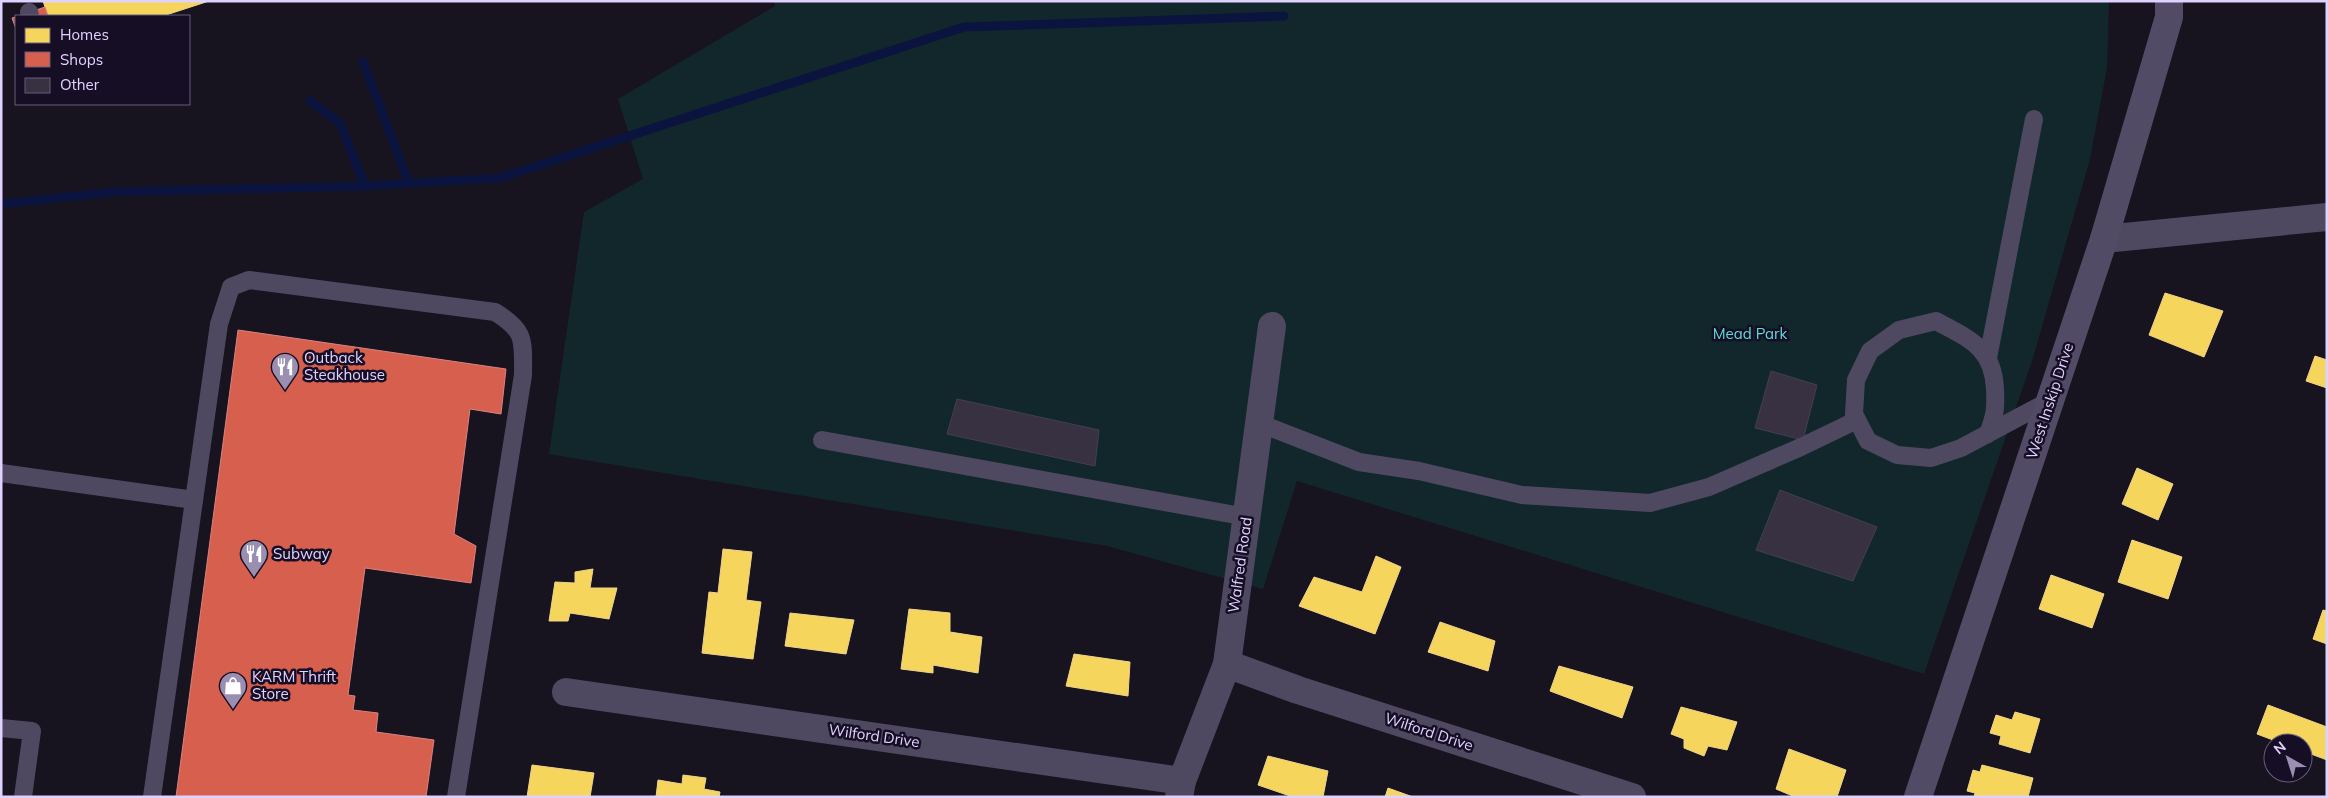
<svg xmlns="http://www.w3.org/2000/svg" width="2328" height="798" viewBox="0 0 2328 798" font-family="Mulish,sans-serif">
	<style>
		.green { fill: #12272c }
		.homes { fill: #f6d55c; stroke: #efd48d }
		.shops { fill: #d6604d; stroke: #d98282 }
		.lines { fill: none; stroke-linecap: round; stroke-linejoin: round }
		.stream { stroke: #0b133f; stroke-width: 9 }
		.building { fill: #373141; stroke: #453e53 }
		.lane { stroke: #4e4960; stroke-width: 18 }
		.street { stroke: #4e4960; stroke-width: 28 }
		.secondary { stroke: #524b66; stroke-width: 28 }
		.labels { text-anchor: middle; stroke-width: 5; stroke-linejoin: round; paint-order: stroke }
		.park-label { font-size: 15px; fill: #5ddfd8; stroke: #160e24 }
		.poi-label { font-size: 15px; fill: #e0d2ff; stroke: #160e24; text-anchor: start }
		.street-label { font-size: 15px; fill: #e0d2ff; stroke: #160e24 }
	</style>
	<rect width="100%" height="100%" fill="#17131f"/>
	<!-- green -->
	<polygon class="green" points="774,1 2109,1 2107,68 2090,159 2033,358 1924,674 1297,481 1263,589 1107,546 549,454 584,212 643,179 618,99 775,6"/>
	<!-- homes -->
	<g class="homes">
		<polygon points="43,1 209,1 163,16 48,16"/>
		<polygon points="2165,293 2223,311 2204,357 2149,335"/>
		<polygon points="2315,356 2327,360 2327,388 2306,381"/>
		<polygon points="2137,468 2173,484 2158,520 2122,504"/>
		<polygon points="2132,540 2182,557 2168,599 2118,582"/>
		<polygon points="723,549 752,552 746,600 761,602 753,659 702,653 709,592 718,593"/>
		<polygon points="1376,556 1401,567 1375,634 1299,606 1314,577 1362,592"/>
		<polygon points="593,569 590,588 617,588 609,619 570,613 568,621 549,621 555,582 575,583 575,572"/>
		<polygon points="2051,575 2104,594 2092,628 2039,609"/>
		<polygon points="909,609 950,613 950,632 982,637 978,673 933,665 933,673 901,669"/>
		<polygon points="2323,610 2327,611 2327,644 2313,639"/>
		<polygon points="790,613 854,620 846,654 785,646"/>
		<polygon points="1440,622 1495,641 1488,671 1428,652"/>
		<polygon points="1074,654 1130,662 1128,696 1066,686"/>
		<polygon points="1559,666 1633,687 1622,718 1550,691"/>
		<polygon points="2268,705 2327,727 2327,760 2303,751 2303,743 2281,743 2257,734"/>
		<polygon points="1681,707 1737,722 1727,750 1708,746 1704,756 1684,748 1684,739 1671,734"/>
		<polygon points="2015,712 2040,719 2030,753 1999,744 2001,736 1990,733 1996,715 2012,720"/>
		<polygon points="1789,749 1846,770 1837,797 1795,797 1776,789"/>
		<polygon points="1268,756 1328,771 1323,797 1293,797 1258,785"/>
		<polygon points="532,765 594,773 590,797 527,797"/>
		<polygon points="1982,765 2033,778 2028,797 1974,797 1975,793 1967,791 1973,770 1980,772"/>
		<polygon points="683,775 706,778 704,789 720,792 719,797 656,797 658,780 682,784"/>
		<polygon points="1388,788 1413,797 1385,797"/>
	</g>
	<!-- shops -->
	<g class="shops">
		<polygon points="45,7 48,16 16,16 16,29 12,18"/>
		<polygon points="238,330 506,369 501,414 470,409 454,534 476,546 471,583 365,568 348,695 355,696 353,710 378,713 376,732 434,740 426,797 176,797"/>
	</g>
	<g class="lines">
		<!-- stream -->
		<g class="stream">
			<polyline points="363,62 409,183"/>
			<polyline points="310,101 340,123 365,186"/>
			<polyline points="1,204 113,192 365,186 500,178 964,27 1284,16"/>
		</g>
	</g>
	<!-- building -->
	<g class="building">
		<polygon points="1771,371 1817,385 1803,440 1755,428"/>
		<polygon points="957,399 1099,430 1095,466 947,434"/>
		<polygon points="1780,490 1877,527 1853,581 1756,550"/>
	</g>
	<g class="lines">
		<!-- lane -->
		<g class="lane">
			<polyline points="29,12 30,16"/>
			<polyline points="1988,358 2034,119"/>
			<polyline points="1259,423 1359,462 1419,471 1522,495 1650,503 1709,487 1801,447 1857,420"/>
			<path d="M1988,434C1995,415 1996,409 1995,389C1993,347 1969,339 1936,321L1899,330L1870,351L1856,380L1854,414L1868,441L1897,455L1931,458L1961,448L2049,401"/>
			<polyline points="822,440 1247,517"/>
			<polyline points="1,473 194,500"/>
			<polyline points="1,728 32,731 23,797"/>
			<path d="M152,797L219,324L231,287L249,280L495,312C526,331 523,340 523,375L456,797"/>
		</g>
		<!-- street -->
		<g class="street">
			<polyline points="2104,239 2327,217"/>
			<polyline points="1227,664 1298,690 1632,797"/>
			<polyline points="566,692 1182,781"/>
			<polyline points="1179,797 1182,781 1227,664 1272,326"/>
		</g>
		<!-- secondary -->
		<polyline class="secondary" points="1918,797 2104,239 2169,17 2169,1"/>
	</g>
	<!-- icons -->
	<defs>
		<symbol id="restaurant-pin" viewBox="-11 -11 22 30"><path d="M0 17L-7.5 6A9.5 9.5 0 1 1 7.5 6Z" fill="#9a8fb1" stroke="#160e24"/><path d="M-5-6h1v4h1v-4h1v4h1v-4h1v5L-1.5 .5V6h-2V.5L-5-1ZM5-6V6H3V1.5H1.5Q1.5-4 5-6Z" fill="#fff"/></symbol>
		<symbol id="shop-pin" viewBox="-11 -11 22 30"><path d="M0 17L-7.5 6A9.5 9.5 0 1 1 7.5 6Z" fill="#9a8fb1" stroke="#160e24"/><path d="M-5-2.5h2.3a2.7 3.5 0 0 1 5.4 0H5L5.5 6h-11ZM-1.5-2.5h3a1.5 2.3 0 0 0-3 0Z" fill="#fff"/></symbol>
	</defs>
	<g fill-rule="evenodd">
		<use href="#restaurant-pin" x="269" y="351" width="32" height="43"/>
		<use href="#restaurant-pin" x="238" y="538" width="32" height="43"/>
		<use href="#shop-pin" x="217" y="670" width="32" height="43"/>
	</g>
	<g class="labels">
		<!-- park labels -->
		<g class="park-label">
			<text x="1750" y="339">Mead Park</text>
		</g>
		<!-- poi labels -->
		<g class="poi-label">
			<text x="304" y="363">Outback<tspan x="304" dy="17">Steakhouse</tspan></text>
			<text x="273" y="559">Subway</text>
			<text x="252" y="682">KARM Thrift<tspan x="252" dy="17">Store</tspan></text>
		</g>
		<!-- street labels -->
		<g class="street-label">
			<text transform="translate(2050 401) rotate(-72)" y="5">West Inskip Drive</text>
			<text transform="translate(1240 565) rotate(-82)" y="5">Walfred Road</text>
			<text transform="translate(1429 732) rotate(18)" y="5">Wilford Drive</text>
			<text transform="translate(874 736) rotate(8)" y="5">Wilford Drive</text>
		</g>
	</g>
	<!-- border -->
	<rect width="2328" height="798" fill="none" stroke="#e0d2ff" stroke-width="5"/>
	<!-- legend -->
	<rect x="15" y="15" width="175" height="90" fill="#160e24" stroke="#675c7c"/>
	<rect x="25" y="28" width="25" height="15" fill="#f6d55c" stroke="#675c7c"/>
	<text x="60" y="40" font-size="15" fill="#e0d2ff">Homes</text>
	<rect x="25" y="52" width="25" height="15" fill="#d6604d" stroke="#675c7c"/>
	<text x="60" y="65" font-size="15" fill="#e0d2ff">Shops</text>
	<rect x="25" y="78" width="25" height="15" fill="#373141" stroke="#675c7c"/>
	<text x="60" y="90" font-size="15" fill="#e0d2ff">Other</text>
	<!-- north arrow -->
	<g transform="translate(2288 758) rotate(321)"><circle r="24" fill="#160e24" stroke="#675c7c"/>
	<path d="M0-4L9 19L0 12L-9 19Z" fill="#9a8fb1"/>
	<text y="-8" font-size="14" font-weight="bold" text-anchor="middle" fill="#e0d2ff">N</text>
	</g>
</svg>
